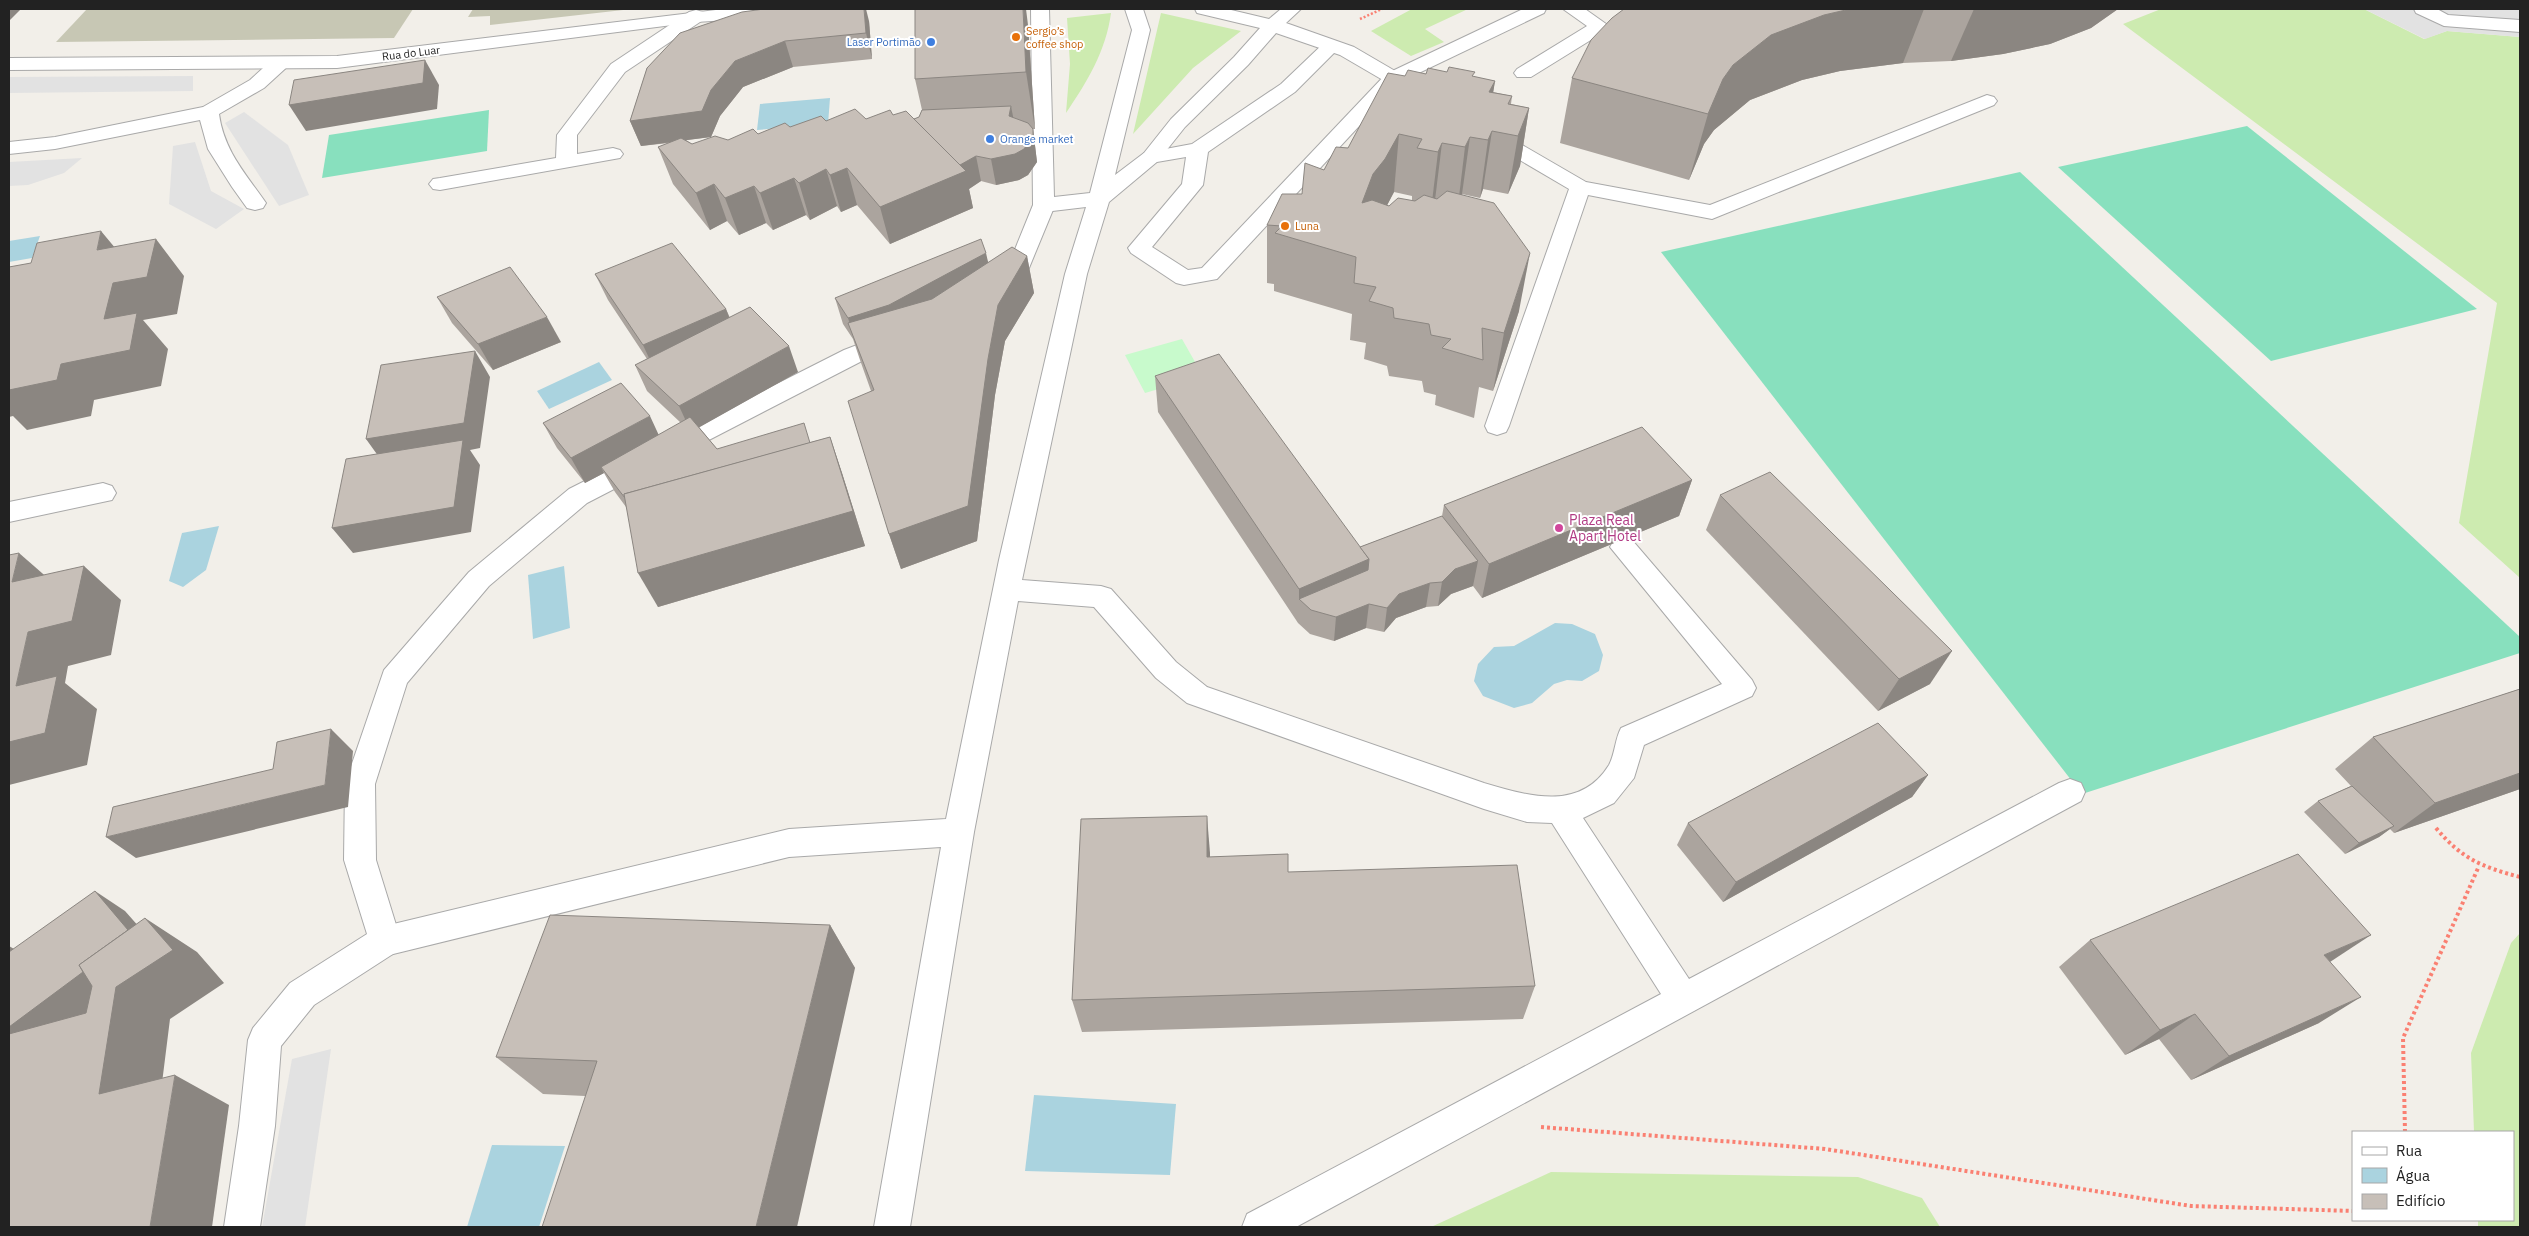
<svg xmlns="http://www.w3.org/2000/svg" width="2529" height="1236" viewBox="0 0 2529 1236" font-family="'IBM Plex Sans',sans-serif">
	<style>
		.construction { fill: #c7c7b4 }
		.grass { fill: #cdebb0 }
		.park { fill: #c8facc }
		.pitch { fill: #88e0be }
		.parking { fill: #e2e2e2 }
		.water { fill: #aad3df }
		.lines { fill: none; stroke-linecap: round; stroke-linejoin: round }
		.service-casing { stroke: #a9a9a9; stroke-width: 2 }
		.minor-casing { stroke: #a9a9a9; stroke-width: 2 }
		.path-far1 { stroke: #fa8072; stroke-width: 2.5; stroke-dasharray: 2 2; stroke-linecap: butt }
		.path { stroke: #fa8072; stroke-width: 4; stroke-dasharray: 3 3; stroke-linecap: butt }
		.service { fill: #fff; fill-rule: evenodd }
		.minor { fill: #fff; fill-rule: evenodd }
		.wall { fill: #aba49e; fill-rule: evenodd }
		.shaded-wall { fill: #8b8681 }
		.building { fill: #c7bfb8; stroke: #8b8681 }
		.food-dot { fill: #e8710a; stroke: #fff; stroke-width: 2 }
		.shop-dot { fill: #3f7fe0; stroke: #fff; stroke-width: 2 }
		.hotel-dot { fill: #d1479c; stroke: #fff; stroke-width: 2 }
		.labels { text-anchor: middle; stroke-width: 4; stroke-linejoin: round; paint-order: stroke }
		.far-food-label { font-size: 11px; fill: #c56008; stroke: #fff; text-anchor: start }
		.far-shop-label { font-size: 11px; fill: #366cbe; stroke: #fff; text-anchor: end }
		.far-street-label { font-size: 11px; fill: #222; stroke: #fff }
		.hotel-label { font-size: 14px; fill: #b23c85; stroke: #fff; text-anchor: start }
	</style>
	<rect width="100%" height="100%" fill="#f2efe9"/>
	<!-- construction -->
	<g class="construction">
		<polygon points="87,9 413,9 394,38 56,42"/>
		<polygon points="473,9 632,9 490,25 490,16 468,17"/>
	</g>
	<!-- grass -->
	<g class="grass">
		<polygon points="1412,9 1468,9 1425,29 1444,42 1411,56 1371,31"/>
		<polygon points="2161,9 2364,9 2424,39 2447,31 2520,37 2520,578 2459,523 2497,303 2123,24"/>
		<path d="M1111,13C1106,51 1087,82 1066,113L1070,64L1067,18Z"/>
		<polygon points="1161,13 1241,31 1193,68 1133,134"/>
		<polygon points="2520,933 2520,1227 2478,1227 2478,1220 2513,1220 2513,1132 2474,1132 2471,1053 2511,943"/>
		<polygon points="1551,1172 1858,1177 1922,1198 1940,1227 1431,1227"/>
	</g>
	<!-- park -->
	<polygon class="park" points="1182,339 1203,376 1145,393 1125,355"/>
	<!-- pitch -->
	<g class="pitch">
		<polygon points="489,110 487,151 322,178 329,135"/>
		<polygon points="2247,126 2477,309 2271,361 2058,167"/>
		<polygon points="2020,172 2520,637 2520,653 2082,794 1661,252"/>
	</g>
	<!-- parking -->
	<g class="parking">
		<polygon points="2364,9 2520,9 2520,37 2447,31 2425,39"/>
		<polygon points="193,76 193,91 9,93 9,77"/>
		<polygon points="244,112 288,145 309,195 279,206 225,123"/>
		<polygon points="195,142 211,191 244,209 216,229 169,204 173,146"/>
		<polygon points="82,158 64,173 28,185 9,186 9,162"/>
		<polygon points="331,1049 305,1227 262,1227 292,1059"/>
	</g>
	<!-- water -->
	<g class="water">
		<polygon points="830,98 828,124 757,130 760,104"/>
		<polygon points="40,236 32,258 9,262 9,241"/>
		<polygon points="599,362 612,380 549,409 537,391"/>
		<polygon points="219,526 206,570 183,587 169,581 182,533"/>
		<polygon points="564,566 570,628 533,639 528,575"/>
		<polygon points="1555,623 1572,624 1595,634 1603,655 1599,671 1582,681 1567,680 1554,684 1532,703 1514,708 1483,696 1474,681 1478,664 1494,647 1514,646"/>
		<polygon points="1034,1095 1176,1104 1170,1175 1025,1171"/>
		<polygon points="492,1145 565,1146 539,1227 467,1227"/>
	</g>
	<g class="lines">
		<defs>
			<g id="service">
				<polygon points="1523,9 1546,9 1544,13 1400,82 1217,279 1184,285 1176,283 1131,253 1128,248 1182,184 1186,157 1151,163 1144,161 1141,157 1144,153 1192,144 1281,84 1325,42 1339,42 1341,46 1295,92 1208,152 1203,185 1152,247 1188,270 1202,268 1386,74"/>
				<polygon points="1563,9 1585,9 1609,26 1607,30 1531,77 1517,77 1514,73 1517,69 1587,26"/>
				<polygon points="2414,9 2437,9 2448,15 2520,20 2520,32 2444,26 2416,13"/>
				<polygon points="696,10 703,12 705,16 703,20 625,72 577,135 577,154 613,148 620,150 623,154 620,158 440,190 433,189 429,184 433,179 440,178 556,158 557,135 611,64 689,12"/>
				<path d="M280,57L287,59L290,63L287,67L264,88L219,114C224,151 246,174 266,203L263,208L255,210L247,208L232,187L208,149L200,120L55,149L9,154V142L55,137L203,107L250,80L273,59Z"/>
				<path d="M1044,198L1052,200L1055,205L1029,268C1022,280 1007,289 993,285L990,280L993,275L1009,264L1033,205L1036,200Z"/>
				<polygon points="891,332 899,334 903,340 899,346 860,362 587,503 489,586 407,683 375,784 376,860 401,941 396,952 314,1005 281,1046 275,1126 260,1227 224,1227 239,1126 248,1040 253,1028 290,983 367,934 344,860 345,784 384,670 469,572 569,489 844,350"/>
			</g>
			<g id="minor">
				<polygon points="724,9 820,9 818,13 811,15 696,22 337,68 9,70 9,58 337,56"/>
				<path d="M1031,9H1049L1054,197L1090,193L1132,30L1125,9H1143L1150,30L1115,175L1144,153L1171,119L1234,57L1260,28L1197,13L1195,9H1227L1269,19L1281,9H1301L1286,23L1354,47L1426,89L1429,93L1426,97H1412L1340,55L1276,33L1248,65L1185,127L1158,161L1109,202L1087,274L1022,580L1101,586L1111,589L1176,662L1207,687L1484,783C1528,796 1580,812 1609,765C1615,754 1615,739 1621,728L1722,684L1610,547L1614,540L1623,537L1632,540L1752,680L1756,688L1752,696L1644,745L1634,778L1614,803L1583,818L1689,979L2059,783L2070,779L2081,783L2085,792L2081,801L1296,1227H1242L1247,1214L1661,994L1552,823L1527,822L1484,809L1187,703L1156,678L1094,607L1018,601L974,832L910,1227H874L941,847L789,857L385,956L374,952L369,941L374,930L385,926L789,829L946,819L999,560L1065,274L1086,207L1044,212L1036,210L1033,205Z"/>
				<polygon points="1987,95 1994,97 1997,101 1994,105 1712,219 1588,195 1509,426 1506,432 1497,435 1488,432 1485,426 1569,189 1484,139 1481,135 1484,131 1491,129 1498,131 1586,182 1710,205"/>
				<polygon points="103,483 112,486 116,493 112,500 9,522 9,502"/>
			</g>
		</defs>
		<!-- service casing -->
		<use href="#service" class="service-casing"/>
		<!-- minor casing -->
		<use href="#minor" class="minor-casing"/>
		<!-- path-far1 -->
		<polyline class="path-far1" points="1360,19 1382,9"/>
		<!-- path -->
		<g class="path">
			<path d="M2436,828C2462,859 2482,867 2520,877"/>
			<polyline points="1541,1127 1825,1149 2191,1206 2353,1211"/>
			<polyline points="2405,1132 2403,1038 2479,866"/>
		</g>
		<!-- service -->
		<use href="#service" class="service"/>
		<!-- minor -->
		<use href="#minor" class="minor"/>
	</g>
	<!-- wall -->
	<g class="wall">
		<polygon points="1624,9 2118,9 2091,28 2050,44 2003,54 1951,61 1903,63 1840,71 1802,80 1750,100 1714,130 1704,144 1689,180 1560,143 1572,78"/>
		<polygon points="869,21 872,59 793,67 743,87 720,116 711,137 686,140 692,144 728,140 758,134 790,127 826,121 866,119 893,115 914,119 919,117 922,110 915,79 1028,25 1035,129 1033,129 1037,162 1028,175 1019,180 996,185 981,181 969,189 973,208 890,244 857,205 841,212 837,206 810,220 806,215 773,230 766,223 739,235 727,221 710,230 673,184 658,147 669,143 641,146 630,121 647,68"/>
		<path d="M1426,74L1474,77L1495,81L1493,92L1512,96L1511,104L1529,108L1520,166L1508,194L1483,189L1480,198L1462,194L1519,311L1493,391L1479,387L1474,418L1435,405L1436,395L1424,392L1422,381L1389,376L1387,366L1364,359L1366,343L1350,340L1352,314L1274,291V284L1267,283V225L1302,194L1324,170L1348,148L1405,76ZM1394,192L1412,196V200L1389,206L1387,205Z"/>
		<polygon points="1027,256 1034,293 1005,341 995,395 977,541 901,569 889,534 871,391 860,360 853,339 843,324 835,298 988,262"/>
		<polygon points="595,274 726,309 730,318 798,372 699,427 717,449 811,442 830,437 842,473 865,546 658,607 626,507 615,492 604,473 585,483 557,448 543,423 659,435 681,423 647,391 635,365 647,359 608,300"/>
		<polygon points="437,297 561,342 493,370 452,323"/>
		<polygon points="1155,376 1360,547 1442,516 1444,505 1692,480 1679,516 1482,598 1473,586 1451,594 1438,606 1426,607 1396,618 1384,632 1366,628 1334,641 1310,634 1298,623 1158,412"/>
		<polygon points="1720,495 1930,684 1878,711 1706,530"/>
		<polygon points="2520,689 2520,789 2394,833 2390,829 2379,837 2345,854 2304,812 2318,801 2351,786 2335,769 2373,737"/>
		<polygon points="1928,775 1912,797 1723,902 1677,845 1688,823"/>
		<polygon points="1210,857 1535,986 1523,1019 1082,1032 1072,1000"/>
		<polygon points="830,925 855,968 585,1096 543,1094 496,1057"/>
		<polygon points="2090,940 2330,962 2319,1023 2191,1080 2159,1039 2125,1055 2059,967"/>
	</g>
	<!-- shaded-wall -->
	<g class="shaded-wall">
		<polygon points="9,9 21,9 9,21"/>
		<polygon points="864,9 866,9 869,21 872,59 866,33"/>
		<polygon points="1023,9 1026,9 1028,25 1035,129 1026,72"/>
		<polygon points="1850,9 1924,9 1903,63 1840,71 1802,80 1750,100 1714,130 1704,144 1689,180 1708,114 1723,79 1733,65 1771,35 1824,15"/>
		<polygon points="1974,9 2118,9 2091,28 2050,44 2003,54 1951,61"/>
		<polygon points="785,41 793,67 743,87 720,116 711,137 641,146 630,121 711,90 735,61"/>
		<polygon points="425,60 439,85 437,109 306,131 289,105"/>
		<polygon points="1495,81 1486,138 1489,92"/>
		<polygon points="1011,106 1016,132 1009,116"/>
		<polygon points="1529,108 1520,166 1508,194 1518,136"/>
		<polygon points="1033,129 1037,162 1028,175 1019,180 996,185 991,159"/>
		<polygon points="1492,131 1483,189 1480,198 1488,140"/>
		<polygon points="1399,134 1394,192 1381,217 1362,203 1373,174"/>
		<polygon points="1470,137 1462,194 1458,205 1465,147"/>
		<polygon points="1442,143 1435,200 1431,210 1438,152"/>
		<polygon points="976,156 981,181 969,189 973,208 890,244 880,207 954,168"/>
		<polygon points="847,168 857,205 841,212 830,175"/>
		<polygon points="826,169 837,206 810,220 799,183"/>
		<polygon points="794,178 806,215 773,230 760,193"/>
		<polygon points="714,184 727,221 710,230 696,193"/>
		<polygon points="754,186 766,223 739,235 725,198"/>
		<polygon points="101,231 131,267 156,239 184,276 177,314 143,320 168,349 161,386 94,400 91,416 27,430 13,416 9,417 9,389 61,364 104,319 97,250"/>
		<polygon points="986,253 992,279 856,344 848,318"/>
		<polygon points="1530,253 1519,311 1493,391 1504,333"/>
		<polygon points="1027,256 1034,293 1005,341 995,395 977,541 901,569 889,534 988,359 998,305"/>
		<polygon points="726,309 736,335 655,371 643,345"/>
		<polygon points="547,317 561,342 493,370 478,344"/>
		<polygon points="789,346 798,372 691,432 679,406"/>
		<polygon points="475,351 490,377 480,448 470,450 480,465 471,532 353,553 332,528 384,464 366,439"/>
		<polygon points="650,416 662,442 601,467 604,473 585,483 571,458"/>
		<polygon points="830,437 842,473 865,546 658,607 638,573"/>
		<polygon points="1692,480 1679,516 1482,598 1489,564"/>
		<polygon points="19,553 58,587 12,582"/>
		<polygon points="1369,559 1366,594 1299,599 1299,589"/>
		<polygon points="1478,561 1473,586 1451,594 1438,606 1442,582 1455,569"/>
		<polygon points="84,566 121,600 111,655 68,666 65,683 97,709 87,765 9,785 9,742 16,686 28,632"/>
		<polygon points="1430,583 1426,607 1396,618 1384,632 1387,608 1399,594"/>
		<polygon points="1369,604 1366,628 1334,641 1336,617"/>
		<polygon points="1952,651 1930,684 1878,711 1899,679"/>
		<polygon points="331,729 353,751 348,807 136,858 106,837 325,785"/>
		<polygon points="2520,773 2520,789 2394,833 2435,803"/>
		<polygon points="1928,775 1912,797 1723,902 1736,882"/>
		<polygon points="1207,816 1210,853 1210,893 1207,857"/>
		<polygon points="2394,826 2379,837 2345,854 2359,843"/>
		<polygon points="95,891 125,911 164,955 145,918 197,952 224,983 170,1019 157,1123 9,1058 9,1027"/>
		<polygon points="830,925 855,968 797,1227 756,1227"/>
		<polygon points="2371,935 2330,962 2324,955"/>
		<polygon points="9,946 26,956 9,955"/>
		<polygon points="2361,997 2319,1023 2191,1080 2229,1056"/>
		<polygon points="2195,1014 2159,1039 2125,1055 2160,1030"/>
		<polygon points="175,1075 229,1105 212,1227 150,1227"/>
	</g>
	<!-- building -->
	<g class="building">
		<polygon points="764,9 864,9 866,33 785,41 735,61 711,90 702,111 630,121 647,68 680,33 742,12"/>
		<polygon points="915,9 1023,9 1026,72 915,79"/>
		<polygon points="1624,9 1850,9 1824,15 1771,35 1733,65 1723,79 1708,114 1572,78 1591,40 1612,18"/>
		<polygon points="425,60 423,83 289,105 294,80"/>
		<polygon points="1449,67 1475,72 1472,76 1495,81 1489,92 1512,96 1508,104 1529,108 1518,136 1492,131 1488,140 1470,137 1465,147 1442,143 1438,152 1417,148 1422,139 1399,134 1385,159 1373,174 1362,203 1372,200 1389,206 1398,198 1415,201 1424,195 1437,199 1447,191 1494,203 1530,253 1504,333 1482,328 1483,360 1442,348 1451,339 1431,335 1429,324 1394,318 1393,308 1369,301 1376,287 1354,283 1356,257 1275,233 1282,226 1267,225 1282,194 1302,194 1305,163 1324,170 1336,147 1348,148 1388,73 1405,76 1408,70 1426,74 1428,68 1447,72"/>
		<polygon points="1011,106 1009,116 1028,123 1033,129 1033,136 1024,149 1015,154 991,159 976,156 960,165 914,119 919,117 922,110"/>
		<polygon points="855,109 866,119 890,110 893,115 906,111 966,171 880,207 847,168 830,175 826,169 799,183 794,178 760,193 754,186 725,198 714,184 696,193 658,147 681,138 692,144 715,136 728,140 753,129 758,134 785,123 790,127 821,116 826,121"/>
		<polygon points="101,231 97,250 156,239 147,277 113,283 104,319 137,313 130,350 61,364 57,380 9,390 9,267 31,263 37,243"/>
		<polygon points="981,239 986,253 889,305 848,318 835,298"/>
		<polygon points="672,243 726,309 643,345 595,274"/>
		<polygon points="1012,247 1027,256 998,305 988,359 968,506 889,534 848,401 874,390 848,323 932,299"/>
		<polygon points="510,267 547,317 478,344 437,297"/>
		<polygon points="750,307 789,346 679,406 635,365"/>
		<polygon points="475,351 464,423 366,439 381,365"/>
		<polygon points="1219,354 1369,559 1299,589 1155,376"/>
		<polygon points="621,383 650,416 571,458 543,423"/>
		<polygon points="690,417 717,449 804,423 810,443 624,494 625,498 601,467"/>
		<polygon points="1642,427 1692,480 1489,564 1444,505"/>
		<polygon points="830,437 853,511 638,573 624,494"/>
		<polygon points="463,440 454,507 332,528 346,459"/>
		<polygon points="1770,472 1952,651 1899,679 1720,495"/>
		<polygon points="1442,516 1478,561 1455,569 1442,582 1430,583 1399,594 1387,608 1369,604 1336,617 1311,610 1299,599 1368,570 1369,559 1360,547"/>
		<polygon points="19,553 12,582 84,566 72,621 28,632 16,686 57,676 45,733 9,742 9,555"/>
		<polygon points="2520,689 2520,773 2435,803 2373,737"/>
		<polygon points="1878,723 1928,775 1736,882 1688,823"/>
		<polygon points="331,729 325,785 106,837 113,807 273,769 277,742"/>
		<polygon points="2352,786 2394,826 2359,843 2318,801"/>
		<polygon points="1207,816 1207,857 1288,854 1288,872 1517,865 1535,986 1072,1000 1081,819"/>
		<polygon points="2298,854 2371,935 2324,955 2361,997 2229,1056 2195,1014 2160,1030 2090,940"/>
		<polygon points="95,891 128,930 79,965 83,972 9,1027 9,952"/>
		<polygon points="550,915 830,925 756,1227 542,1227 597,1061 496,1057"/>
		<polygon points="145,918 173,950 116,987 99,1094 175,1075 150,1227 9,1227 9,1034 86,1013 92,986 79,965"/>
	</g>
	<!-- markers -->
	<g class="food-dot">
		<circle cx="1016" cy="37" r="5"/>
		<circle cx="1285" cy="226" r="5"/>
	</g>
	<g class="shop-dot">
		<circle cx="931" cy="42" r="5"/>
		<circle cx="990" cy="139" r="5"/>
	</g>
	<circle class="hotel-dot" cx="1559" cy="528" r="5"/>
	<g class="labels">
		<!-- far-food labels -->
		<g class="far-food-label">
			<text x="1026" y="35">Sergio’s<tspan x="1026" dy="13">coffee shop</tspan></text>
			<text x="1295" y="230">Luna</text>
		</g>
		<!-- far-shop labels -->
		<g class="far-shop-label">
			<text x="921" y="46">Laser Portimão</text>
			<text x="1000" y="143" text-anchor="start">Orange market</text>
		</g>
		<!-- far-street labels -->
		<g class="far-street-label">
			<text transform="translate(411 53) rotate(-7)" y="4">Rua do Luar</text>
		</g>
		<!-- hotel labels -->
		<g class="hotel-label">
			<text x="1569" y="525">Plaza Real<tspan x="1569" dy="16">Apart Hotel</tspan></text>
		</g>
	</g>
	<!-- border -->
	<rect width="2529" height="1236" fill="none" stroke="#222222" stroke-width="20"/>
	<!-- legend -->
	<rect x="2352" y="1131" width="162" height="90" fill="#ffffff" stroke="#a7a7a7"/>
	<rect x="2362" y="1147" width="25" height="8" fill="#ffffff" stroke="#a7a7a7"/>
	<text x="2396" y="1156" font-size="15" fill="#222222">Rua</text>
	<rect x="2362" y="1168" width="25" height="15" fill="#aad3df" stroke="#a7a7a7"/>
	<text x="2396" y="1181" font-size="15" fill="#222222">Água</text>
	<rect x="2362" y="1194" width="25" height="15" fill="#c7bfb8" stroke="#a7a7a7"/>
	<text x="2396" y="1206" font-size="15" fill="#222222">Edifício</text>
</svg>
